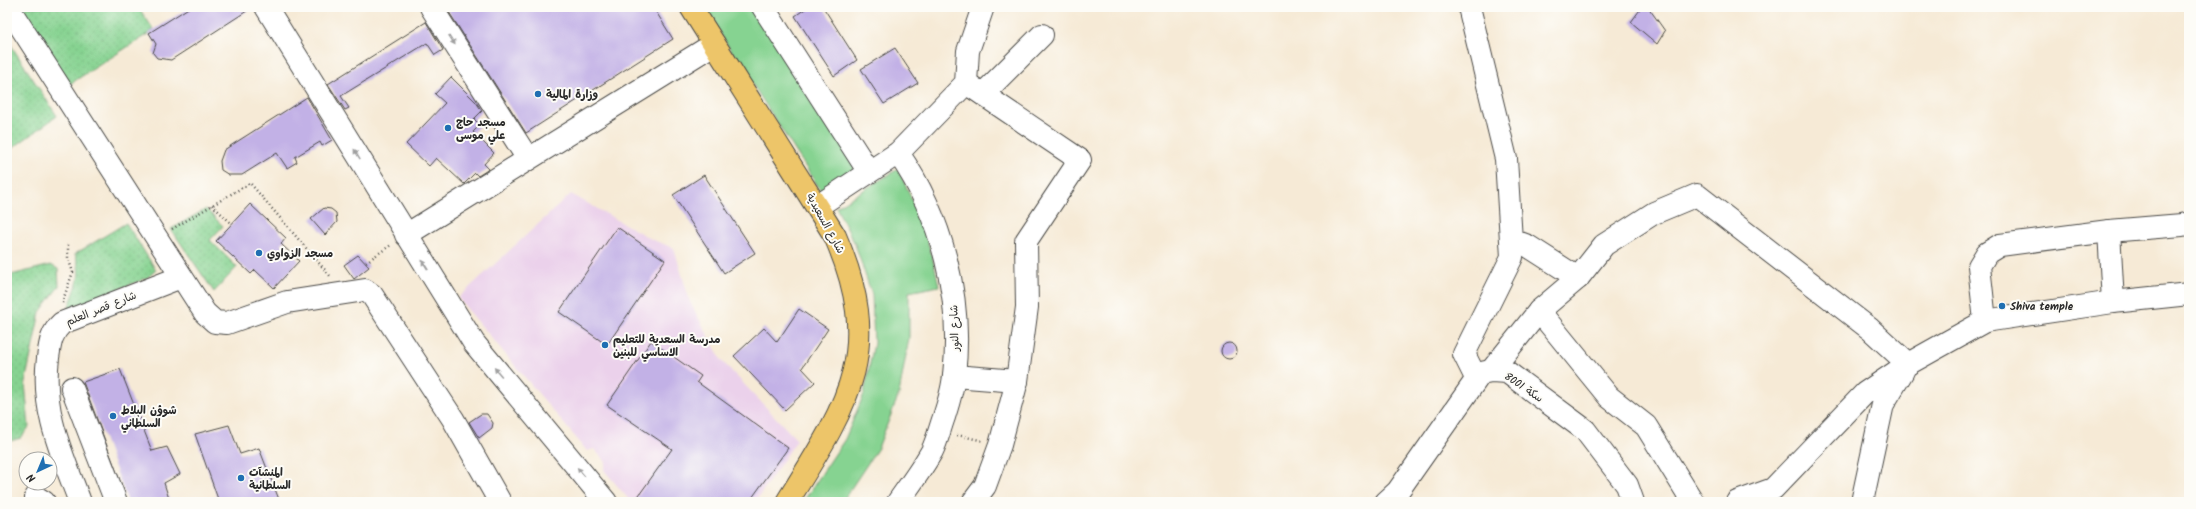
<svg xmlns="http://www.w3.org/2000/svg" width="2196" height="509" viewBox="0 0 2196 509" font-family="Kalam,'Playpen Sans Arabic',sans-serif">
	<style>
		.built { fill: #ebd1eb }
		.grass { fill: url(#grass-dots); stroke: #587f5e }
		.green { fill: #86d391; stroke: #587f5e }
		.building { fill: #c2b1e6 }
		.lines { fill: none; stroke-linecap: round; stroke-linejoin: round }
		.minor-casing { stroke: #494845; stroke-width: 24 }
		.major-casing { stroke: #494845; stroke-width: 24 }
		.path { stroke: #494845; stroke-width: 2.5; stroke-dasharray: 1 3; stroke-linecap: butt }
		.minor { stroke: #fff; stroke-width: 22 }
		.major { stroke: #edc569; stroke-width: 22 }
		.oneway { fill: #a0a0a0 }
		.poi-dot { fill: #1f6fb2; stroke: #fdfcf7; stroke-width: 1.5 }
		.labels { text-anchor: middle; stroke-width: 4; stroke-linejoin: round; paint-order: stroke }
		.poi-label { font-size: 11px; font-weight: bold; fill: #2b2b2b; stroke: #fdfcf7; text-anchor: start }
		.street-label { font-size: 11px; fill: #2b2b2b; stroke: #fdfcf7 }
	</style>
	<defs>
		<pattern id="grass-dots" width="8" height="8" patternUnits="userSpaceOnUse"><rect width="8" height="8" fill="#86d391"/><path d="M2 2h.1M6 6h.1" fill="none" stroke="#74b57d" stroke-width="1.8" stroke-linecap="round"/></pattern>
	</defs>
	<rect width="100%" height="100%" fill="#fdfcf7"/>
	<filter id="ink" filterUnits="userSpaceOnUse"><feTurbulence type="fractalNoise" baseFrequency=".025" numOctaves="2"/><feDisplacementMap in="SourceGraphic" scale="8" xChannelSelector="R" yChannelSelector="G"/><feConvolveMatrix kernelMatrix="1 2 1 2 8 2 1 2 1" color-interpolation-filters="sRGB"/></filter>
	<filter id="wash" filterUnits="userSpaceOnUse"><feTurbulence type="fractalNoise" baseFrequency=".012" numOctaves="4" result="noise"/><feDisplacementMap in="SourceGraphic" scale="16" xChannelSelector="R" yChannelSelector="G"/><feGaussianBlur stdDeviation="0.9" result="paint"/><feColorMatrix in="noise" values="0 0 0 0 0 0 0 0 0 0 0 0 0 0 0 0 0 1.4 0 .05"/><feComposite in="paint" operator="in"/></filter>
	<g filter="url(#wash)">
		<rect width="100%" height="100%" fill="#f6ead6"/>
		<!-- built -->
		<polygon class="built" points="571,194 653,240 674,248 690,302 722,361 797,440 755,502 631,502 604,470 606,462 594,449 587,451 458,298"/>
		<!-- grass -->
		<g class="grass">
			<polygon points="9,7 138,7 154,30 62,89"/>
			<polygon points="7,39 57,116 7,152"/>
			<polygon points="206,209 223,226 210,240 237,267 214,292 171,229"/>
			<path d="M126,223L156,270L147,278L68,309C76,287 83,276 75,254Z"/>
			<polygon points="51,265 58,269 59,286 40,312 25,383 29,427 21,438 7,442 7,276"/>
		</g>
		<!-- green -->
		<g class="green">
			<polygon points="703,7 760,7 862,164 821,191"/>
			<path d="M898,169C916,207 931,244 939,286L909,292V338L899,394L878,448L842,502H803L845,439L864,394L874,343L872,295L855,244L836,207Z"/>
		</g>
		<g id="blocks">
			<!-- building -->
			<g class="building">
				<polygon points="190,7 253,7 171,60 157,58 153,53 156,44 149,33"/>
				<polygon points="450,7 653,7 673,39 526,133 447,9"/>
				<polygon points="808,7 823,7 857,60 834,76 795,16"/>
				<polygon points="1642,7 1648,7 1665,31 1657,44 1631,22"/>
				<polygon points="426,22 443,50 435,55 427,43 341,96 349,108 345,110 328,84"/>
				<polygon points="895,48 918,83 884,104 861,69"/>
				<polygon points="451,77 476,102 482,111 474,119 480,125 473,132 494,153 484,164 489,169 478,176 475,173 464,184 436,158 429,166 406,144 445,103 435,94"/>
				<polygon points="307,97 332,140 322,146 320,142 295,157 297,162 287,168 277,153 242,175 229,175 221,170 220,161 224,150"/>
				<polygon points="704,175 755,253 724,273 673,195"/>
				<polygon points="250,204 286,238 281,244 299,261 274,288 255,270 251,274 216,241"/>
				<polygon points="324,208 331,209 336,213 337,222 325,235 311,219"/>
				<polygon points="617,227 665,260 607,345 559,312"/>
				<polygon points="358,255 369,267 354,279 344,265"/>
				<polygon points="799,309 828,329 802,368 815,382 785,410 734,356 764,328 777,342"/>
				<polygon points="651,341 701,376 697,382 788,448 749,502 634,502 672,449 607,405"/>
				<circle cx="1229" cy="351" r="8"/>
				<polygon points="120,369 152,451 167,447 180,474 164,483 170,502 128,502 83,382"/>
				<polygon points="481,414 487,414 493,423 492,428 479,438 469,422"/>
				<polygon points="229,425 240,454 259,448 280,502 219,502 195,434"/>
			</g>
		</g>
	</g>
	<g filter="url(#ink)">
		<use href="#blocks" fill-opacity="0" stroke="#494845" stroke-width="1"/>
		<g class="lines">
			<defs>
				<g id="minor">
					<polyline points="8,7 205,313 215,322 227,323 287,302 365,290 372,295 453,419 500,502"/>
					<polyline points="266,7 474,343 606,502"/>
					<polyline points="431,7 528,159"/>
					<polyline points="763,7 869,172"/>
					<polyline points="1469,7 1506,159 1512,257 1464,354 1476,378"/>
					<polyline points="966,83 1080,160 1026,241 1027,307 1017,381 1000,445 985,486 973,502"/>
					<polyline points="983,94 1042,35"/>
					<polyline points="818,206 898,153 966,83 968,51 983,7"/>
					<polyline points="2109,231 2113,302"/>
					<polyline points="406,235 714,44"/>
					<polyline points="1512,240 1528,246 1578,278"/>
					<polyline points="1539,311 1609,397 1646,426 1693,502"/>
					<polyline points="1985,321 1979,266 1987,253 2000,245 2109,231 2182,225 2189,223"/>
					<polyline points="1491,371 1539,311 1578,278 1604,245 1654,213 1697,195 1870,329 1908,364"/>
					<polyline points="954,376 1017,381"/>
					<polyline points="72,388 116,502"/>
					<polyline points="36,497 44,502"/>
					<path d="M80,502C62,454 41,411 48,358C50,344 51,333 62,323L181,277"/>
					<path d="M898,502C909,486 922,469 932,451C937,441 940,428 944,417C948,404 953,389 954,375C963,299 942,216 898,153"/>
					<polyline points="1386,502 1398,491 1481,373 1491,371 1507,372 1585,430 1627,485 1633,502"/>
					<polyline points="1737,502 1773,489 1865,393 1908,364 1985,321 2113,302 2189,294"/>
					<polyline points="1862,502 1883,404 1903,371"/>
				</g>
				<path id="major" d="M691,7L835,236C885,351 848,404 787,502"/>
			</defs>
			<!-- minor casing -->
			<use href="#minor" class="minor-casing"/>
			<!-- major casing -->
			<use href="#major" class="major-casing"/>
			<!-- path -->
			<g class="path">
				<polyline points="212,205 232,224"/>
				<polyline points="172,229 250,183 331,277"/>
				<polyline points="366,262 391,245"/>
				<polyline points="62,303 73,272 68,258 68,242"/>
				<polyline points="957,435 984,441"/>
			</g>
			<!-- minor -->
			<use href="#minor" class="minor"/>
			<!-- major -->
			<use href="#major" class="major"/>
		</g>
		<!-- one-way arrows -->
		<defs><path id="oneway-solid" d="M-6-.8H1V-3.2L6.5 0L1 3.2V.8H-6Z"/></defs>
		<g class="oneway">
			<use href="#oneway-solid" transform="translate(452 40) rotate(57)"/>
			<use href="#oneway-solid" transform="translate(357 154) rotate(-122)"/>
			<use href="#oneway-solid" transform="translate(425 265) rotate(-122)"/>
			<use href="#oneway-solid" transform="translate(498 372) rotate(-130)"/>
			<use href="#oneway-solid" transform="translate(581 472) rotate(-130)"/>
		</g>
	</g>
	<!-- markers -->
	<g class="poi-dot">
		<circle cx="538" cy="94" r="4"/>
		<circle cx="448" cy="128" r="4"/>
		<circle cx="259" cy="253" r="4"/>
		<circle cx="2002" cy="306" r="4"/>
		<circle cx="605" cy="345" r="4"/>
		<circle cx="113" cy="416" r="4"/>
		<circle cx="241" cy="478" r="4"/>
	</g>
	<g class="labels">
		<!-- poi labels -->
		<g class="poi-label">
			<text x="546" y="98">وزارة المالية</text>
			<text x="456" y="126">مسجد حاج<tspan x="456" dy="13">علي موسى</tspan></text>
			<text x="267" y="257">مسجد الزواوي</text>
			<text x="2010" y="310">Shiva temple</text>
			<text x="613" y="343">مدرسة السعدية للتعليم<tspan x="613" dy="13">الاساسي للبنين</tspan></text>
			<text x="121" y="414">شوؤن البلاط<tspan x="121" dy="13">السلطاني</tspan></text>
			<text x="249" y="476">المنشآت<tspan x="249" dy="13">السلطانية</tspan></text>
		</g>
		<!-- street labels -->
		<g class="street-label">
			<text transform="translate(826 223) rotate(61)" y="4">شارع السعيدية</text>
			<text transform="translate(101 308) rotate(-22)" y="4">شارع قصر العلم</text>
			<text transform="translate(954 328) rotate(-92)" y="4">شارع النور</text>
			<text transform="translate(1524 387) rotate(34)" y="4">سكة 8001</text>
		</g>
	</g>
	<!-- margin -->
	<rect width="2196" height="509" fill="none" stroke="#fdfcf7" stroke-width="24"/>
	<!-- north arrow -->
	<g transform="translate(38 471) rotate(224)"><circle r="19" fill="#fdfcf7" stroke="#a9a8a5"/>
	<path d="M0-3L7 15L0 10L-7 15Z" fill="#1f6fb2"/>
	<text y="-6" font-size="11" font-weight="bold" text-anchor="middle" fill="#2b2b2b">N</text>
	</g>
</svg>
